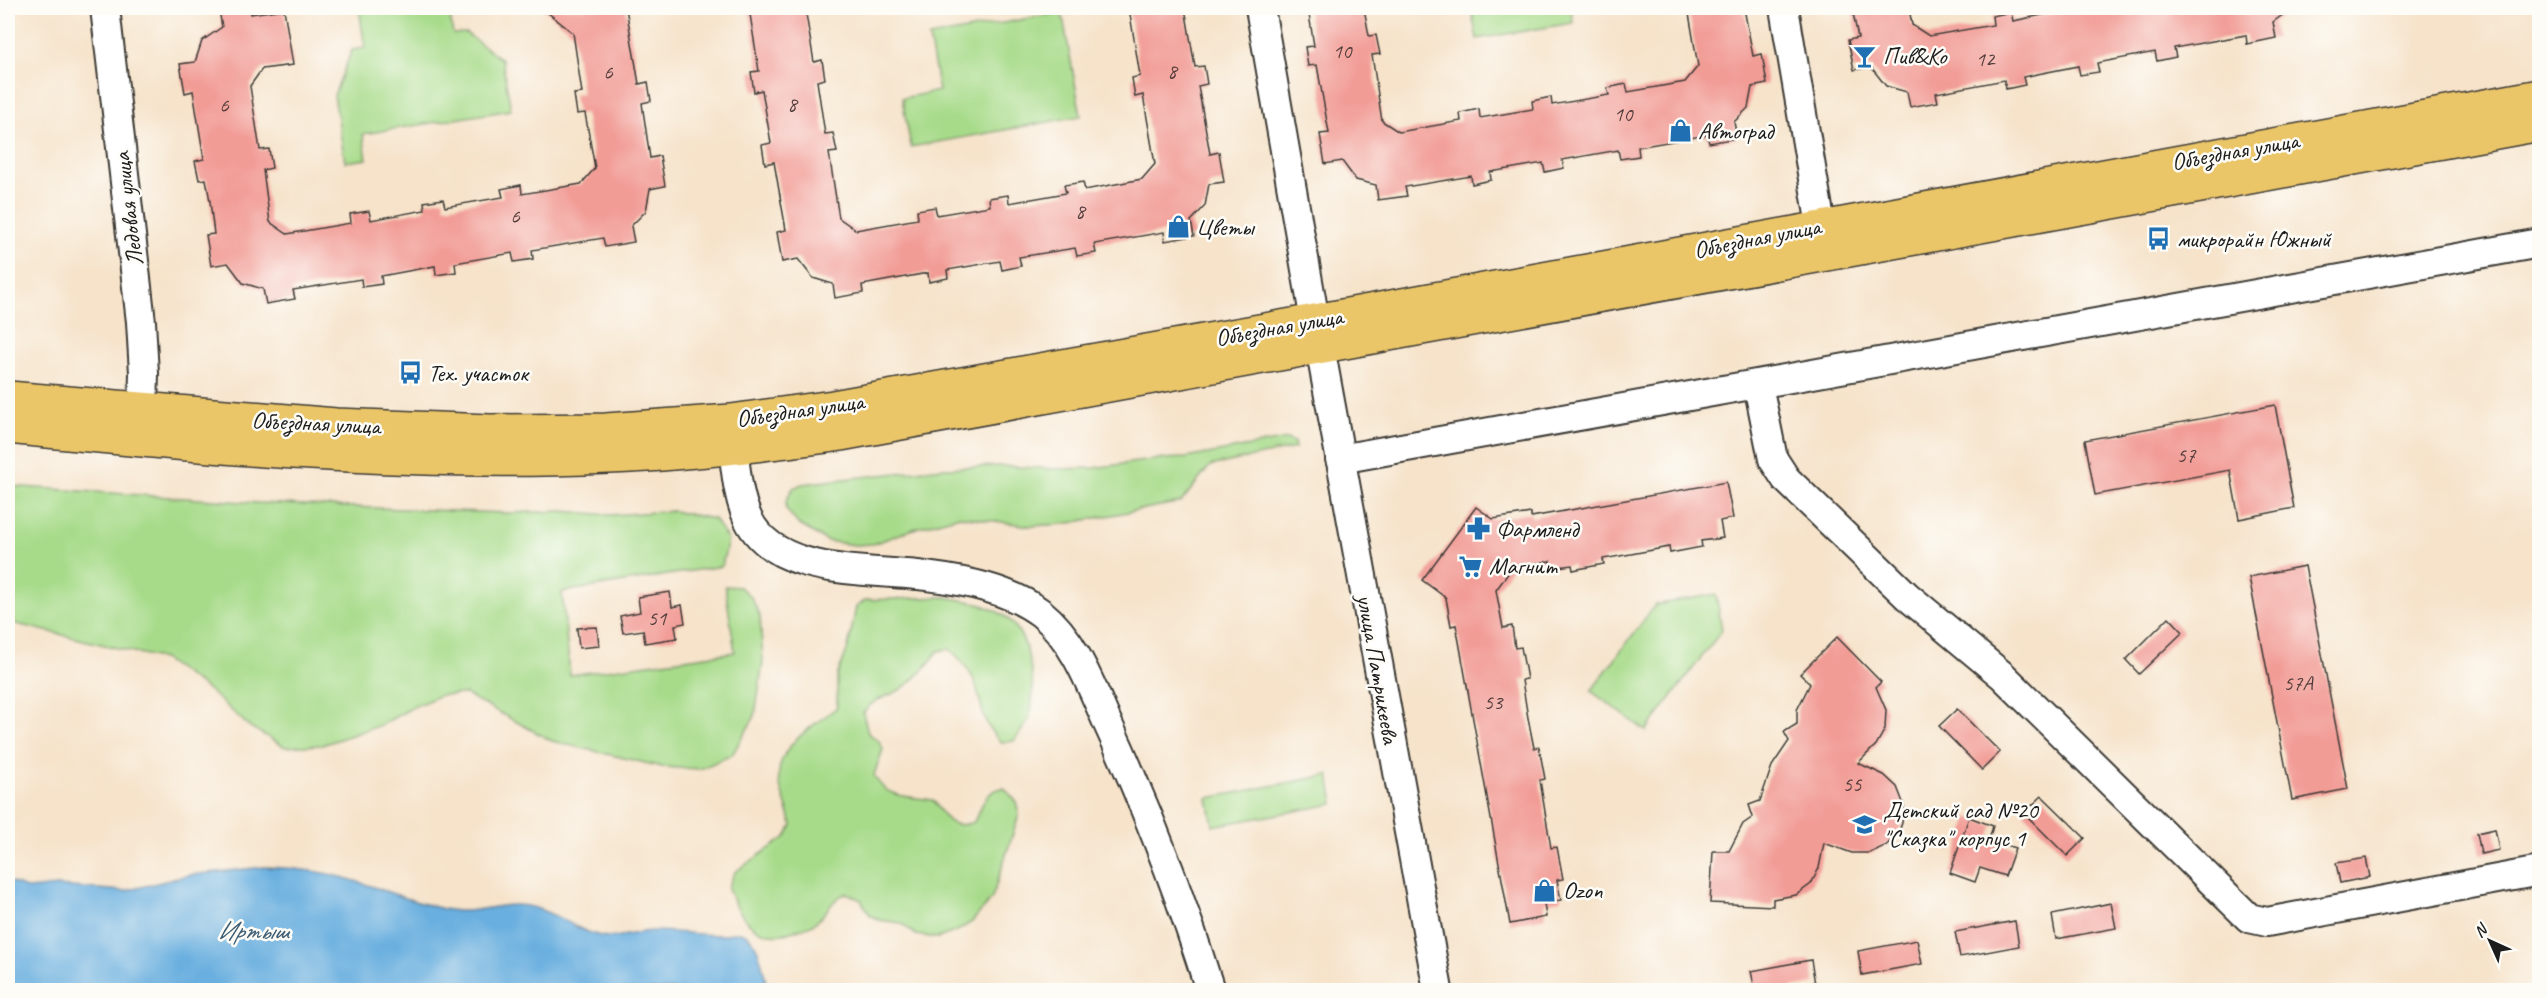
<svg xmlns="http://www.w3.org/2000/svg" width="2547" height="998" viewBox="0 0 2547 998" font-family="Caveat,sans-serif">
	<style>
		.green { fill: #a7db8a; stroke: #627c53; stroke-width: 1.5 }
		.water { fill: #69afdf; stroke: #42667e; stroke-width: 1.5 }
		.building { fill: #f29c96 }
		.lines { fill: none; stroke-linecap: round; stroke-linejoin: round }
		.minor-casing { stroke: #3d3a36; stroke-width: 32 }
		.primary-casing { stroke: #3d3a36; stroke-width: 36 }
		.minor { stroke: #fff; stroke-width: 28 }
		.primary { stroke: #ebc669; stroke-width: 33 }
		.labels { text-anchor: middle; stroke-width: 5; stroke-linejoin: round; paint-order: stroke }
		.number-label { font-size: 21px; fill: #523c3a }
		.poi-label { font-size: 24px; fill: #1c1c1c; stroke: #fdfcf7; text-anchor: start }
		.street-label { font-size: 24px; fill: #1c1c1c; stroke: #fdfcf7 }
		.water-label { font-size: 26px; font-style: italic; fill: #3f5e74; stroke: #fdfcf7 }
	</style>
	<rect width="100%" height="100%" fill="#fdfcf7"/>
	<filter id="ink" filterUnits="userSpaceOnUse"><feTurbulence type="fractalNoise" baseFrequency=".0167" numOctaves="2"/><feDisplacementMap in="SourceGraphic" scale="12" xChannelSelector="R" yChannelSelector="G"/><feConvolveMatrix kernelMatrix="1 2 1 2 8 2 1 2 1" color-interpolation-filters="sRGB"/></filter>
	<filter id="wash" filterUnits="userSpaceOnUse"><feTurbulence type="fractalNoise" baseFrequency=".008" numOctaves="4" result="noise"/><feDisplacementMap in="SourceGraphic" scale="24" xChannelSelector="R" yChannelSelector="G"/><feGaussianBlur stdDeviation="1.35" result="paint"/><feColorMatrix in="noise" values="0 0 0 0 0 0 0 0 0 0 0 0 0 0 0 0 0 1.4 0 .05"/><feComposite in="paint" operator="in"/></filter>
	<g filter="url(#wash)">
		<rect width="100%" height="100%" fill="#f6e3ca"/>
		<!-- green -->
		<g class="green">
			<polygon points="359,8 449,8 453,34 466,33 502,60 511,110 363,134 367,159 345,162 334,95 352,50 365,48"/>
			<polygon points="1471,8 1571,8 1573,23 1477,39"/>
			<polygon points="1062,12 1081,116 911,147 902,98 939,91 929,37"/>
			<polygon points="1287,439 1294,442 1295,448 1210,466 1181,502 1064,524 1030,526 960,516 919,527 873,544 855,545 827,541 798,524 786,509 786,501 793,488 802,484 835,480 943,468 1000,466 1057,469 1094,468 1159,459 1186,458"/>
			<polygon points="8,486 258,503 376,508 507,513 563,511 610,515 673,511 714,519 728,540 722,566 562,592 570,675 735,652 725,586 740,587 751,597 760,616 763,662 755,716 732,755 700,769 662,767 552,741 465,694 441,695 413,707 381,725 322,745 285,747 250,727 207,689 163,659 8,622"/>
			<polygon points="1716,594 1722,630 1646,731 1591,691 1655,605"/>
			<path d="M945,597C965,600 986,604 1003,615C1031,633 1038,689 1029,718C1026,726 1019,734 1014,741L1001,742C978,721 984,703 973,678C967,667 959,657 949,649L938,651C928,665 913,682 898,691C883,699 874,698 863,713L868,733L878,740L883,749L874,775C886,800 910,796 933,800C945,818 950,831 974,822C981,807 986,789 1004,788L1016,801L1019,815L992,898L972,922L957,931L938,938L916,935L901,923L879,920L870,915L861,900L847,893C833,898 828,911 817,921C812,926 803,928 796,930C760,945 740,920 728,888L735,872L786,837L792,825C789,812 781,792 779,781C775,745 814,727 837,707V676L848,648L856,607L866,600Z"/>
			<polygon points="1329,775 1334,804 1213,826 1208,798"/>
		</g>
		<!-- water -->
		<path class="water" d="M264,867C291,868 316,870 341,877C378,886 413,904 450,910C479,915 501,900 532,907C558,913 582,935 608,937C623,938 638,931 653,931C676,931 699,935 722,935C727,935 734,931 739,932C761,935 763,974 768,990H8V881L29,889L57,886L125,891L189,875Z"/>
		<g id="blocks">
			<!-- building -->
			<g class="building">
				<polygon points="234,8 250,8 251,14 284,9 293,65 262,69 250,86 260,150 269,149 272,168 263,170 270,222 287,234 351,223 350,214 369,211 371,220 425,210 424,202 443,199 445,207 503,197 501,189 521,185 522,194 581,184 595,168 585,113 577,114 574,94 582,93 573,33 542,8 626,8 639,84 648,82 651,101 642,103 650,158 660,156 665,186 650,189 646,211 631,226 634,242 605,247 603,238 532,250 533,259 514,262 512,253 455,263 456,272 436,275 435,266 381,276 382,284 362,287 361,279 293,290 295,299 266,304 263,289 243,283 228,263 211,266 206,235 214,234 210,201 206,179 199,180 195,161 204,159 193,91 185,93 180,64 195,62 202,41 222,27 219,10"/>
				<polygon points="749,8 805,8 814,62 822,60 825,79 817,81 825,134 833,133 837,152 829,153 839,218 856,230 918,219 917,210 935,207 937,215 990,206 989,198 1008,195 1009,203 1066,193 1064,185 1083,182 1085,190 1142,179 1155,164 1143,95 1135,97 1132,78 1140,76 1129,8 1185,8 1195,67 1204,66 1207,84 1198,86 1210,154 1219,152 1224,182 1209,184 1205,206 1191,221 1194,236 1165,241 1164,232 1094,244 1096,253 1077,256 1075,248 1019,257 1021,266 1002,270 1000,261 947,270 948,278 929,282 928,273 862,285 863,293 835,298 833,284 813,278 798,259 782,262 777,232 786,230 774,162 765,164 762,145 771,143 762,90 754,92 751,72 759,71"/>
				<polygon points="1308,8 1364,8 1369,36 1376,35 1380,54 1372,55 1382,121 1399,132 1461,121 1460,113 1479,109 1480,118 1533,109 1532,101 1551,97 1552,105 1609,95 1607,88 1626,84 1628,92 1685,82 1698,66 1688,8 1744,8 1753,56 1762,54 1767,84 1752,87 1748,108 1734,122 1737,138 1709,143 1707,135 1638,147 1639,156 1620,159 1618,150 1562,160 1564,168 1545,172 1543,163 1490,172 1491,180 1472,184 1471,176 1405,187 1407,196 1378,200 1376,185 1356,180 1342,161 1325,164 1320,134 1329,133 1317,65 1308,66 1305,47 1314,46"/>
				<polygon points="1852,8 1909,8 1912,25 1929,36 1993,25 1992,16 2011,12 2013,21 2067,10 2067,8 2292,8 2273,22 2276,38 2247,44 2246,35 2174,48 2176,57 2157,61 2155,52 2097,63 2099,72 2080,75 2078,66 2023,77 2025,85 2006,89 2004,80 1936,93 1938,102 1910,107 1907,92 1886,86 1871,67 1854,70 1848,40 1858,38"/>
				<polygon points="2275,405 2294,508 2239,519 2230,470 2095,495 2085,440"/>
				<polygon points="1726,482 1733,518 1720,521 1723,538 1701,541 1702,547 1670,553 1669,547 1631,554 1603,559 1604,564 1573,570 1572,565 1551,568 1550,561 1512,568 1496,590 1503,628 1512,626 1515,648 1521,647 1527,679 1522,680 1528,718 1534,748 1539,747 1545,779 1540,780 1546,818 1551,848 1557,847 1563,879 1557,880 1561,900 1544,903 1546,917 1510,924 1456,625 1451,626 1446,598 1422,580 1476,507 1493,519 1531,513 1531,517"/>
				<polygon points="2305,566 2348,789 2292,800 2249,577"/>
				<polygon points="670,592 672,607 682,605 685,623 675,625 677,638 645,643 643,630 623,633 620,616 640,612 638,597"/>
				<polygon points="2169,617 2183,632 2139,674 2126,660"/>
				<polygon points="597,627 599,646 579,648 577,628"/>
				<polygon points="1837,637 1881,682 1876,687 1886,710 1885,729 1876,745 1858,763 1884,775 1897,787 1904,805 1902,823 1899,831 1887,845 1870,853 1852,853 1824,843 1819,868 1811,884 1796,895 1773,899 1773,906 1710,903 1713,851 1729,851 1743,824 1753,817 1749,805 1760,801 1772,766 1789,741 1784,732 1797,724 1797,710 1810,684 1800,674"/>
				<polygon points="1957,709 2000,752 1982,770 1939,726"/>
				<polygon points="2042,796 2085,838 2067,856 2024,813"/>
				<polygon points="1969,817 1993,826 1989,840 2015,848 2005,876 1980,868 1975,882 1950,873"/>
				<polygon points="2495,829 2499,850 2481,854 2477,833"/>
				<polygon points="2366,858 2370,877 2340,883 2336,863"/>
				<polygon points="2111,903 2116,928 2056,939 2052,915"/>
				<polygon points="2015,921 2019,946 1960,957 1955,932"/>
				<polygon points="1917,940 1922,964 1862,975 1858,951"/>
				<polygon points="1811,960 1815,984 1782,990 1755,990 1751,971"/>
			</g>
		</g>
	</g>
	<g filter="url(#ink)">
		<use href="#blocks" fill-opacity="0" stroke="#3d3a36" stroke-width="1.5"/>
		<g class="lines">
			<defs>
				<g id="minor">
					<polyline points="105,8 141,322 144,373 143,411"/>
					<polyline points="1260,8 1315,321"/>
					<polyline points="1784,8 1821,226"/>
					<polyline points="1320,347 1438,990"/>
					<polyline points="1758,385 1773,459 1786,479 1907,596 2003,676 2249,918 2267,922 2540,871"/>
					<path d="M733,448C736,471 738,497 748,519C777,578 872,568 926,576C965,581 1009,589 1041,613C1075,640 1091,686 1108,724C1148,811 1182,899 1210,990"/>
					<polyline points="1340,459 2540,243"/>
				</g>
				<g id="primary">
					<polyline points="8,398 336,425 490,431 606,430 731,421 833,407 1315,321 2540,96"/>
					<path d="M8,427C204,447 411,466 609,457C685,454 760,445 835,435L2540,124"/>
				</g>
			</defs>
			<!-- minor casing -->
			<use href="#minor" class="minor-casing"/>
			<!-- primary casing -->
			<use href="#primary" class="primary-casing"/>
			<!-- minor -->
			<use href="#minor" class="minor"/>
			<!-- primary -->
			<use href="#primary" class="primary"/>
		</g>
	</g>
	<!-- icons -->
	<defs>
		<symbol id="bar-bare" viewBox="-9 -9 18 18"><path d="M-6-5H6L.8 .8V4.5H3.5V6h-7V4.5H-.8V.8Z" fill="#1f6fb2" stroke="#fdfcf7" stroke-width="2.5" paint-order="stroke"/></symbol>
		<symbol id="shop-bare" viewBox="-9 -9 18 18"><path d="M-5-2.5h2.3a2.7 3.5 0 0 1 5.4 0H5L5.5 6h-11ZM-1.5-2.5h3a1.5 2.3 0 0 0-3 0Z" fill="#1f6fb2" stroke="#fdfcf7" stroke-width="2.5" paint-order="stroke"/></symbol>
		<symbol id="bus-bare" viewBox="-9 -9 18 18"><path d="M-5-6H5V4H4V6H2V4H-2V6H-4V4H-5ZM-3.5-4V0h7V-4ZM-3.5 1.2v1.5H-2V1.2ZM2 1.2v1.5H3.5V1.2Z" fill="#1f6fb2" stroke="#fdfcf7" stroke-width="2.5" paint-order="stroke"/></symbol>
		<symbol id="pharmacy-bare" viewBox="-9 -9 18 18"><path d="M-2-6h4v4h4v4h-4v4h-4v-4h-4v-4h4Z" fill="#1f6fb2" stroke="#fdfcf7" stroke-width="2.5" paint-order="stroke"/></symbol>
		<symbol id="supermarket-bare" viewBox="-9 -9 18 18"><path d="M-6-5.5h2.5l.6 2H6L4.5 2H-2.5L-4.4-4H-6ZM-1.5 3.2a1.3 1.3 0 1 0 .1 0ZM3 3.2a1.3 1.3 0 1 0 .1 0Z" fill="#1f6fb2" stroke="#fdfcf7" stroke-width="2.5" paint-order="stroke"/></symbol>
		<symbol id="school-bare" viewBox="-9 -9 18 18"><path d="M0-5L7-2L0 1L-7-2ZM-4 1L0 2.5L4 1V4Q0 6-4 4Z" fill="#1f6fb2" stroke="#fdfcf7" stroke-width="2.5" paint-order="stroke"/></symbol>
	</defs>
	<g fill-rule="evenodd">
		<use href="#bar-bare" x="1848" y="40" width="33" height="33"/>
		<use href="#shop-bare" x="1664" y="114" width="33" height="33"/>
		<use href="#shop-bare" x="1162" y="210" width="33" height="33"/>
		<use href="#bus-bare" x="2142" y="222" width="33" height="33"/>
		<use href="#bus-bare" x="394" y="356" width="33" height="33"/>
		<use href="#pharmacy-bare" x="1462" y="512" width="33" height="33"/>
		<use href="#supermarket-bare" x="1454" y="550" width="33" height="33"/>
		<use href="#school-bare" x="1848" y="808" width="33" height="33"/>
		<use href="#shop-bare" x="1528" y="874" width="33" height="33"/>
	</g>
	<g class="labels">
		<!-- number labels -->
		<g class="number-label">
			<text x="1342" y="58">10</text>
			<text x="1985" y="66">12</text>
			<text x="1172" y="78">8</text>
			<text x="608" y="79">6</text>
			<text x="792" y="111">8</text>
			<text x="224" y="112">6</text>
			<text x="1623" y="121">10</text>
			<text x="1080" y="218">8</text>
			<text x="515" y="223">6</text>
			<text x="2186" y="462">57</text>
			<text x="657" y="625">51</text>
			<text x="2298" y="690">57А</text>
			<text x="1493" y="709">53</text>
			<text x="1852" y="791">55</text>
		</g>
		<!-- poi labels -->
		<g class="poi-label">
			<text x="1883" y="64">Пив&amp;Ко</text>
			<text x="1698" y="139">Автоград</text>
			<text x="1196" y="235">Цветы</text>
			<text x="2177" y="247">микрорайн Южный</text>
			<text x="428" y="381">Тех. участок</text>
			<text x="1496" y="537">Фармленд</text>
			<text x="1489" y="574">Магнит</text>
			<text x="1883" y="818">Детский сад №20<tspan x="1883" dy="28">"Сказка" корпус 1</tspan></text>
			<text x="1563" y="898">Ozon</text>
		</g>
		<!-- street labels -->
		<g class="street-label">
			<text transform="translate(2235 151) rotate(-10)" y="8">Объездная улица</text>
			<text transform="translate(128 209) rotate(-97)" y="8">Ледовая улица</text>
			<text transform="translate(1757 238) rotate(-11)" y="8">Объездная улица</text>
			<text transform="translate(1279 327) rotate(-10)" y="8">Объездная улица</text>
			<text transform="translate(800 410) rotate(-8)" y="8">Объездная улица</text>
			<text transform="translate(316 423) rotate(3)" y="8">Объездная улица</text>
			<text transform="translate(1378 669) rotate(80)" y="8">улица Патрикеева</text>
		</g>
		<!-- water labels -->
		<g class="water-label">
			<text x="253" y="939">Иртыш</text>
		</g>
	</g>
	<!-- margin -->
	<rect width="2547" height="998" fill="none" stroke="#fdfcf7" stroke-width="30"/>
	<!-- north arrow -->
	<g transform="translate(2490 941) rotate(315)" stroke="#fdfcf7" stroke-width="4.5" paint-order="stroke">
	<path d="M0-4.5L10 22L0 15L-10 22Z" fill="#1c1c1c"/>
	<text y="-9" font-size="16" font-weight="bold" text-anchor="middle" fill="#1c1c1c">N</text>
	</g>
</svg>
